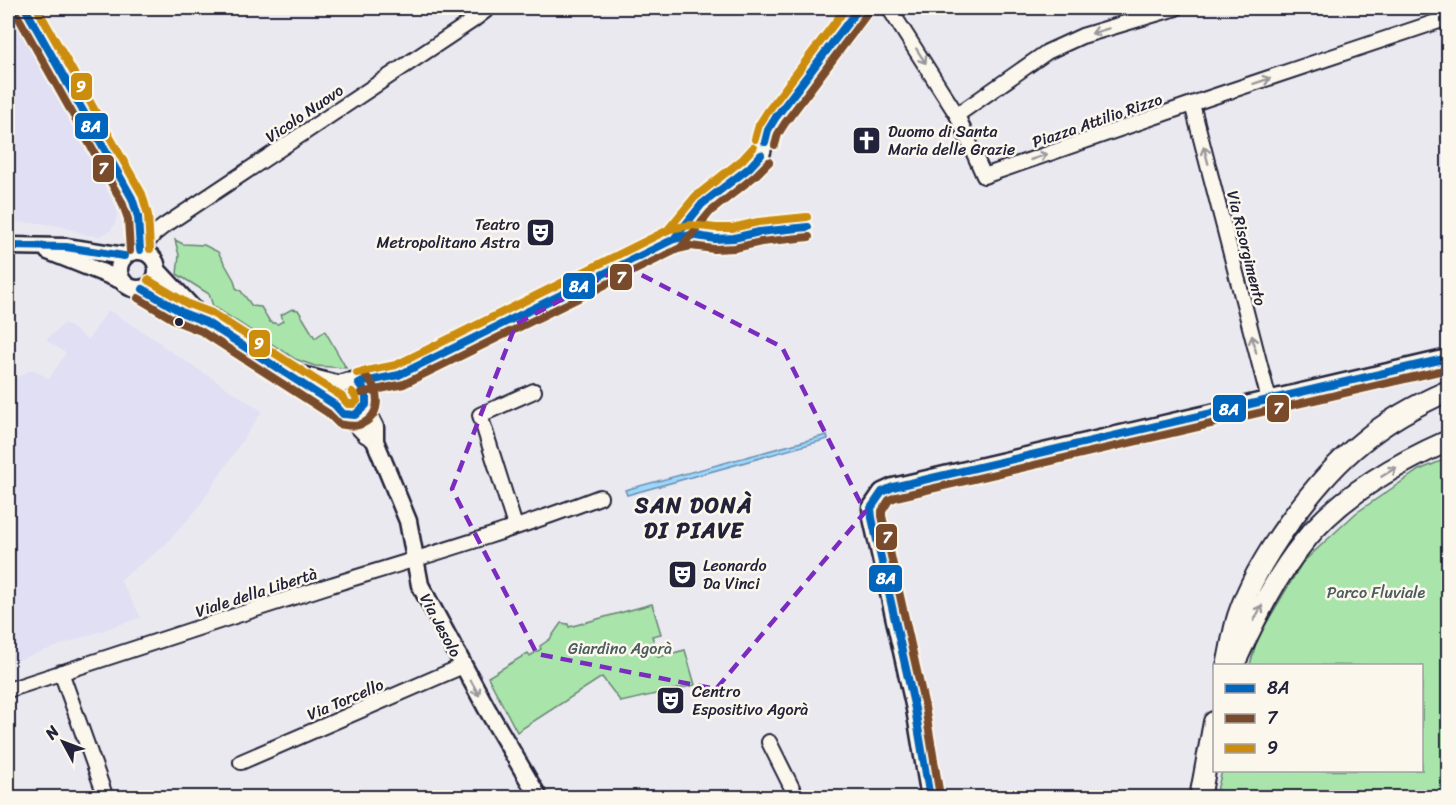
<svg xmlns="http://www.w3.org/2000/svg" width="1456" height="805" viewBox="0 0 1456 805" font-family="Sriracha,sans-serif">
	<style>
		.built { fill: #e0dff3 }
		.green { fill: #a9e5ab; stroke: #668473; stroke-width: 1.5 }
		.water { fill: #9cd8fd; stroke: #6b8faf; stroke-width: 1.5 }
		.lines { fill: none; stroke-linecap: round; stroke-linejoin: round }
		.minor-casing { stroke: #22223b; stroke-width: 18 }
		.tertiary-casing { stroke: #22223b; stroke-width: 21 }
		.secondary-casing { stroke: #22223b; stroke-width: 24 }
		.minor { stroke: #fbf7ec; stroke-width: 14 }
		.tertiary { stroke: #fbf7ec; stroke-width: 16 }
		.secondary { stroke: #fbf7ec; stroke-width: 20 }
		.bus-1-casing { stroke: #fbf7ec; stroke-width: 12 }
		.bus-2-casing { stroke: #fbf7ec; stroke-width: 12 }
		.bus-3-casing { stroke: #fbf7ec; stroke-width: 12 }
		.bus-1 { stroke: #0065bd; stroke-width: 8 }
		.bus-2 { stroke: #7a4b2a; stroke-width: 8 }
		.bus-3 { stroke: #cc8c0c; stroke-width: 8 }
		.oneway { stroke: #99979c }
		.marked { fill: none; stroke: #7b2cbf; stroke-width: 4.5; stroke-dasharray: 12 8; stroke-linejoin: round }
		.bus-dot { fill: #22223b; stroke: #fbf7ec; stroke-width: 2 }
		.labels { text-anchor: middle; stroke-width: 5; stroke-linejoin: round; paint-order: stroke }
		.street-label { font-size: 16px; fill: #22223b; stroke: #fbf7ec }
		.poi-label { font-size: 16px; fill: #22223b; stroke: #fbf7ec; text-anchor: start }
		.park-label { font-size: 16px; fill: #4a5c5d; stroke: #fbf7ec }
		.district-label { font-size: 22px; font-weight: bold; letter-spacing: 1.5px; fill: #22223b; stroke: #fbf7ec }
		.line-badge { stroke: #fbf7ec; stroke-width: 2 }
		.badge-label { font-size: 16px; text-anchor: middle; font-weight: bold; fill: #fff }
	</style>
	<rect width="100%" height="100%" fill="#ebe9f0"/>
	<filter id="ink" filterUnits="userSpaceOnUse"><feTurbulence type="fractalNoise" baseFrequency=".0167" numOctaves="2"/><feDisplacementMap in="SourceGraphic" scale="12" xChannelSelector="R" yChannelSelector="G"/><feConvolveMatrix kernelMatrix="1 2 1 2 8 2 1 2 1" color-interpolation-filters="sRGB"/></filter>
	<g filter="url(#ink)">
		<!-- built -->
		<g class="built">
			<polygon points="8,9 115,205 117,212 115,224 110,231 100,236 87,235 60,226 41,223 8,222"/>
			<polygon points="108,310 161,343 161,345 262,411 198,508 164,546 120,580 141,617 12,662 8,649 8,380 9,379 11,381 32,369 49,379 66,353 46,340 65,323 88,340"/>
		</g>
		<!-- green -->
		<g class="green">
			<polygon points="175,240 183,244 204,245 218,252 234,280 236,288 241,291 252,306 261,307 270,322 278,324 283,321 281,315 292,309 298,310 315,338 325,331 346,368 315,366 295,359 213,306 209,294 177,274 179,255"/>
			<polygon points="1448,458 1448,797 1215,798 1222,771 1422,770 1422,666 1250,665 1257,639 1302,563 1356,513 1419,470"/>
			<polygon points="652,604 661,634 652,636 658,657 685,650 695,685 621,702 602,677 517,732 488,677 528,653 530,656 541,649 540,646 550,639 561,623 568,624 569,627"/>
		</g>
		<!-- water -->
		<polygon class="water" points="827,435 828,439 627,495 625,490"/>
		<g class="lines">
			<defs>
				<g id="minor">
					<polyline points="25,8 132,198 138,217 140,250"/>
					<polyline points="889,8 957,115 984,176 1206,99 1448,18"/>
					<polyline points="1192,104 1269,400"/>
					<polyline points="957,115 1047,52 1082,36 1176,8"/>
					<polyline points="674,239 691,235 721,239"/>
					<polyline points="141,251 154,234 164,226 472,21 489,8"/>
					<polyline points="346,415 365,435 375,441"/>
					<polyline points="515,526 480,415 534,391"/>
					<polyline points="61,672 106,798"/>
					<path d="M8,690C114,655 221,620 328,586C419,558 511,531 600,497"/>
					<polyline points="769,742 797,798"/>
					<polyline points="241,762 463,666"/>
				</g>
				<g id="tertiary">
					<polyline points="8,246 66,247 124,256"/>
					<circle cx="138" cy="270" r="19"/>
					<polyline points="48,251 121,280"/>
					<polyline points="158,271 199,315"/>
					<path d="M143,289L183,313L206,322L335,405L343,414C377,424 374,371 342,383L334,393L335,405"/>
					<polyline points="294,373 340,385"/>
					<polyline points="359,383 399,375 674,239 683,230 706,200 753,166 761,155 768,130 776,117 859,8"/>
					<polyline points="365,407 375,427 375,441 408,521 420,585 487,709 539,798"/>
					<polyline points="930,798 915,709 872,518 871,508 882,492 893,487 1448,358"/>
				</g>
				<g id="secondary">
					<path d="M1237,658C1256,617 1275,578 1303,543C1339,496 1396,464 1448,441"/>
					<path d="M1227,666C1231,649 1233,632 1238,616C1257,559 1315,480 1362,442C1387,421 1418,404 1448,391"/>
					<polyline points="1200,798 1214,722"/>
				</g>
			</defs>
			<!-- minor casing -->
			<use href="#minor" class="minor-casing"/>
			<!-- tertiary casing -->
			<use href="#tertiary" class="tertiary-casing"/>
			<!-- secondary casing -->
			<use href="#secondary" class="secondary-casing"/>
			<!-- minor -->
			<use href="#minor" class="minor"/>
			<!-- tertiary -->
			<use href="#tertiary" class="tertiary"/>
			<!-- secondary -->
			<use href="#secondary" class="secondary"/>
			<defs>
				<g id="bus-1">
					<polyline points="25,8 132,198 138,217 140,250"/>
					<polyline points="765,142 768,130 776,117 859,8"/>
					<polyline points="674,239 702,204 749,168 761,155"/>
					<polyline points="8,246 66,247 124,256"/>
					<polyline points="143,289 183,313 206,322 335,405 343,414 355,415 366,405 366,392 359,384"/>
					<polyline points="359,383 399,375 674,239 691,235 715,239 734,238 759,232 808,227"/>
					<polyline points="930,798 915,709 872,518 871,508 882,492 893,487 1448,358"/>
				</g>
				<g id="bus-2">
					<polyline points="16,13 122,202 128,219 130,251"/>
					<polyline points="775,145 778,134 785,123 867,14"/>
					<polyline points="682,246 710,212 755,176 769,162"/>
					<path d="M138,298L178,322L201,331L328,413L339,424C345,425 353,427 359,425C382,417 381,391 366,376"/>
					<polyline points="361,393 404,384 678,249 691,246 714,249 735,248 761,242 809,237"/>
					<polyline points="940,796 925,707 882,516 882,511 889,500 896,497 1448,369"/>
				</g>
				<g id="bus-3">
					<polyline points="37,8 142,194 148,215 150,249"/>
					<polyline points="755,139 759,125 768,111 846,8"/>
					<polyline points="666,232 695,197 742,160 753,148"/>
					<polyline points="148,280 188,304 212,313 341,396 348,404 353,404 357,401 356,397 352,392"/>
					<polyline points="357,373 396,365 670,229 691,225 716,228 732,228 758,222 807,217"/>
				</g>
			</defs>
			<!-- bus-1 casing -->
			<use href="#bus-1" class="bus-1-casing"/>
			<!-- bus-2 casing -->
			<use href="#bus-2" class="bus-2-casing"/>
			<!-- bus-3 casing -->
			<use href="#bus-3" class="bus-3-casing"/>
			<!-- bus-1 -->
			<use href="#bus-1" class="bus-1"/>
			<!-- bus-2 -->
			<use href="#bus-2" class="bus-2"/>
			<!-- bus-3 -->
			<use href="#bus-3" class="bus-3"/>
		</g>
		<!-- one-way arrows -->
		<defs><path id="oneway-shaft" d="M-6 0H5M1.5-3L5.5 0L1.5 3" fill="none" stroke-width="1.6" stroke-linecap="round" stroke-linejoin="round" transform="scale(1.5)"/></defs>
		<g class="oneway">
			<use href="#oneway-shaft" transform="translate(1100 31) rotate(163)"/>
			<use href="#oneway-shaft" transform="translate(921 56) rotate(57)"/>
			<use href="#oneway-shaft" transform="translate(1262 81) rotate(-18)"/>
			<use href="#oneway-shaft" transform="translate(1206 155) rotate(-105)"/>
			<use href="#oneway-shaft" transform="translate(1039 157) rotate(-19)"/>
			<use href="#oneway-shaft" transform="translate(1254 344) rotate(-104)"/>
			<use href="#oneway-shaft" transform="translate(1389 472) rotate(-32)"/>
			<use href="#oneway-shaft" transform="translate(1258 613) rotate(-63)"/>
			<use href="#oneway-shaft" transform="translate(475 688) rotate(61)"/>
		</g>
	</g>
	<!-- marked area -->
	<path class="marked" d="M624,266L782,347L865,512L716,689L537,654L452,489L516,324Z"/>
	<!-- icons -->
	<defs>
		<symbol id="church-square" viewBox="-11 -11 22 22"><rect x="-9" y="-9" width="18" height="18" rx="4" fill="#22223b" stroke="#fbf7ec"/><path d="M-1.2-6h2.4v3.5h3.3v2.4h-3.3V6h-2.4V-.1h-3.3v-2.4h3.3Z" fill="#fff"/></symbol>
		<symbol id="theatre-square" viewBox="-11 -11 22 22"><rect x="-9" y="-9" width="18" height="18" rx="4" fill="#22223b" stroke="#fbf7ec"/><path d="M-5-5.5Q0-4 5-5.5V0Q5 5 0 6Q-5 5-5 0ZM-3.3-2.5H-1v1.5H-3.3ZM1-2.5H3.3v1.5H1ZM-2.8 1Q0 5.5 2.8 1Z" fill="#fff"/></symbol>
	</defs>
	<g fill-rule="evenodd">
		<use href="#church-square" x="850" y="124" width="33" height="33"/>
		<use href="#theatre-square" x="524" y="216" width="33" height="33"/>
		<use href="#theatre-square" x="666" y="558" width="33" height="33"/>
		<use href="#theatre-square" x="654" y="684" width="33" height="33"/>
	</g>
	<!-- markers -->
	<circle class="bus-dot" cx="179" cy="322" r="5"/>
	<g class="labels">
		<!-- street labels -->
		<g class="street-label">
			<text transform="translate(304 113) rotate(-34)" y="6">Vicolo Nuovo</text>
			<text transform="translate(1097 120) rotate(-19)" y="6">Piazza Attilio Rizzo</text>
			<text transform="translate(1247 248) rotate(76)" y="6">Via Risorgimento</text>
			<text transform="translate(256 592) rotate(-18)" y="6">Viale della Libertà</text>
			<text transform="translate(441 625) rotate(62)" y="6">Via Jesolo</text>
			<text transform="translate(345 699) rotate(-23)" y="6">Via Torcello</text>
		</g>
		<!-- poi labels -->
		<g class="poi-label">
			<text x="888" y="137">Duomo di Santa<tspan x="888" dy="18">Maria delle Grazie</tspan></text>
			<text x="520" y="230" text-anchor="end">Teatro<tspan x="520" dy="18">Metropolitano Astra</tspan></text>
			<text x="703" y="571">Leonardo<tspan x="703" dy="18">Da Vinci</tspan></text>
			<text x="692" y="697">Centro<tspan x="692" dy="18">Espositivo Agorà</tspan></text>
		</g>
		<!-- park labels -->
		<g class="park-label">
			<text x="1376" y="598">Parco Fluviale</text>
			<text x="620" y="654">Giardino Agorà</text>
		</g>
		<!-- district labels -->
		<g class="district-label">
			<text x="694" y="513">SAN DONÀ<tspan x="694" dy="25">DI PIAVE</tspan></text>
		</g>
	</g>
	<g class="line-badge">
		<rect x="70" y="72" width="23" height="29" rx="6" fill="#cc8c0c"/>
		<rect x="74" y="112" width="35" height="28" rx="6" fill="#0065bd"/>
		<rect x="92" y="154" width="23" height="29" rx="6" fill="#7a4b2a"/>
		<rect x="609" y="263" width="24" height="28" rx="6" fill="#7a4b2a"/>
		<rect x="562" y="272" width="34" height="28" rx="6" fill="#0065bd"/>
		<rect x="248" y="329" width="23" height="29" rx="6" fill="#cc8c0c"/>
		<rect x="1266" y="394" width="24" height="29" rx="6" fill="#7a4b2a"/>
		<rect x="1212" y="394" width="35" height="29" rx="6" fill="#0065bd"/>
		<rect x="875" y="523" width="23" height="28" rx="6" fill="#7a4b2a"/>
		<rect x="868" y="564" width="35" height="29" rx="6" fill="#0065bd"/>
	</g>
	<g class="badge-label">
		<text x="81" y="92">9</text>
		<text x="91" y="132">8A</text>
		<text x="103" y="174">7</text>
		<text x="621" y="283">7</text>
		<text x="579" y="292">8A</text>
		<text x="259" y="349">9</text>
		<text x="1278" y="414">7</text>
		<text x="1229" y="415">8A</text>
		<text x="887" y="543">7</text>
		<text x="886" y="584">8A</text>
	</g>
	<!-- margin -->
	<rect width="1456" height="805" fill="none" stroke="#fbf7ec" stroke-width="30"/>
	<rect x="15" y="15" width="1426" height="775" fill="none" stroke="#22223b" stroke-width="2" filter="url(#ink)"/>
	<!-- legend -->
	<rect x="1213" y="664" width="210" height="108" fill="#fbf7ec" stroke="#a4a2a5" stroke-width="1.5"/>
	<rect x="1225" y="684" width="30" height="9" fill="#0065bd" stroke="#a4a2a5" stroke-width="1.5"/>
	<text x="1267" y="694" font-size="18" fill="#22223b">8A</text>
	<rect x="1225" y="714" width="30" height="9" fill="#7a4b2a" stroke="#a4a2a5" stroke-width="1.5"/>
	<text x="1267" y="724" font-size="18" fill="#22223b">7</text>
	<rect x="1225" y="744" width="30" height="9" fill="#cc8c0c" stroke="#a4a2a5" stroke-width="1.5"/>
	<text x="1267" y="754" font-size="18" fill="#22223b">9</text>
	<!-- north arrow -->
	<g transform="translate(63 742) rotate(311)" stroke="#fbf7ec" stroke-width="4.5" paint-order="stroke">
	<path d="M0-4.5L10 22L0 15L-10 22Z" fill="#22223b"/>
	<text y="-9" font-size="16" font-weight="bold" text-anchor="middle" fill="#22223b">N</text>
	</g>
</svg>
